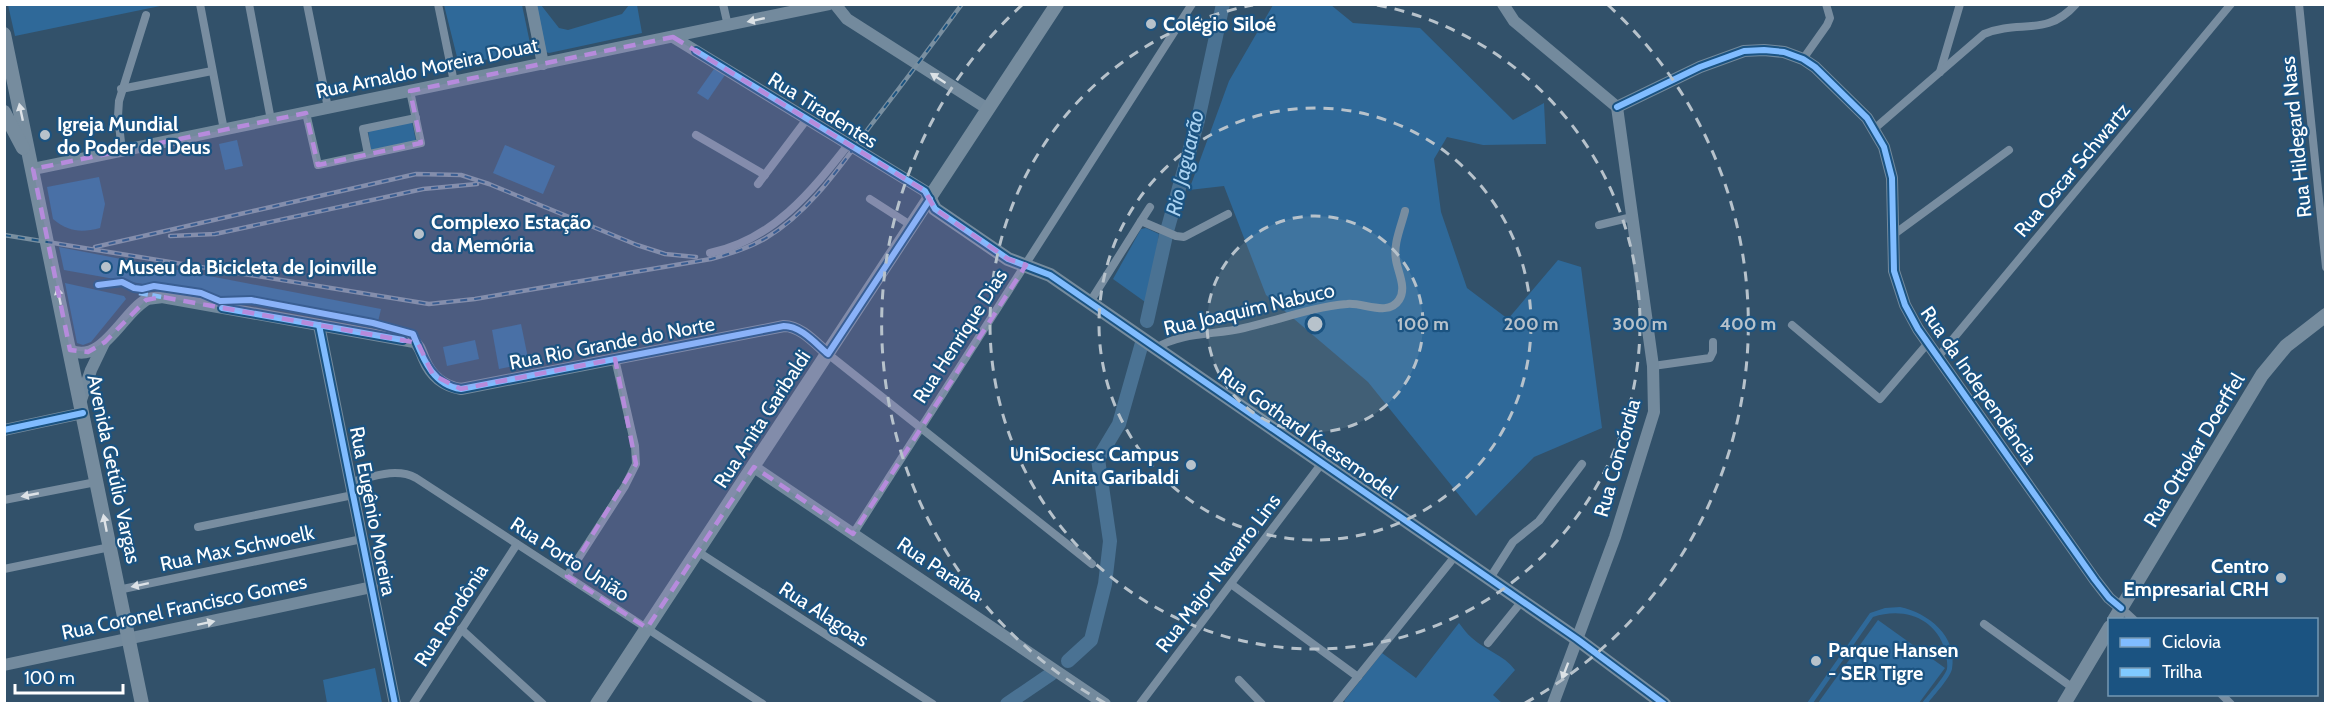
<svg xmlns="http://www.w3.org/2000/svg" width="2330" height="708" viewBox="0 0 2330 708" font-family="Cabin,sans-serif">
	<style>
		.green { fill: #2f6999 }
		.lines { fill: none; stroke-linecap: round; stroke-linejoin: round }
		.river { stroke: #4a7293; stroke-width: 14 }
		.street { stroke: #788da0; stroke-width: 8 }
		.secondary { stroke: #738a9d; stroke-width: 12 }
		.primary { stroke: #768c9e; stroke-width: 14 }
		.rail-casing { stroke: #798fa0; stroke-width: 4.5 }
		.rail { stroke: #1b5381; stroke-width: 2; stroke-dasharray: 7; stroke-linecap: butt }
		.quiet { stroke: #80caff; stroke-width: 4.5; stroke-dasharray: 9 4.5; stroke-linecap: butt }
		.cycleway-casing { stroke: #1b5381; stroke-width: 10 }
		.cycleway { stroke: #80bcff; stroke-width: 6 }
		.oneway { fill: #dce2e6 }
		.oneway2 { fill: #dde2e7 }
		.marked { fill: #b68bdc; fill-opacity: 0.2; stroke: #b68bdc; stroke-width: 4.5; stroke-dasharray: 12 8; stroke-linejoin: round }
		.ring { fill: none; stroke: #b7c2cb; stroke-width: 3; stroke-dasharray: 10 8 }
		.poi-dot { fill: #b7c2cb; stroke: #1b5381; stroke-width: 2 }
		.labels { text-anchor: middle; stroke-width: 4.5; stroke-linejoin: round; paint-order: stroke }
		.poi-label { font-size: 20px; font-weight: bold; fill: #fff; stroke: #1b5381; text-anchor: start }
		.street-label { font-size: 20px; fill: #fff; stroke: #1b5381 }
		.water-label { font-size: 21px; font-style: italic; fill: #abd3f1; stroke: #1b5381 }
		.centre { fill: #b7c2cb; stroke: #1b5381; stroke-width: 3 }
		.ring-label { font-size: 18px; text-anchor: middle; font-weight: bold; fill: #b7c2cb; stroke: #1b5381; stroke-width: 4.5; stroke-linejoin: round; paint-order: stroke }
	</style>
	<rect width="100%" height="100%" fill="#32516a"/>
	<!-- green -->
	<g class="green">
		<polygon points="8,5 8,4 165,5 15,36"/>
		<polygon points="444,5 522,5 531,48 528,51 459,65"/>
		<polygon points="535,5 541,5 559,28 568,30 622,14 629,5 637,5 642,33 549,53 546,52"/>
		<polygon points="1273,5 1331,5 1353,23 1420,28 1513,120 1544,103 1546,144 1483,145 1447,137 1434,159 1441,212 1467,288 1508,319 1558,260 1581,267 1602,428 1534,457 1476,516 1368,382 1266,295 1224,186 1189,190 1229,81"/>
		<polygon points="714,69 725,75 708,100 697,93"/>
		<polygon points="412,122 416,141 371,150 368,131"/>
		<polygon points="237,140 243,166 225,170 219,144"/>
		<polygon points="505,145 555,166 543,194 493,173"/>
		<path d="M99,177L105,204L100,228C81,233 69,232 53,219L47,187Z"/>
		<polygon points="1146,228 1159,234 1148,304 1113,279 1141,229"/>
		<polygon points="59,247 381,309 377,326 64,270"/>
		<polygon points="65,283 124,296 126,299 91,342 83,345 77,343"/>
		<polygon points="521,324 529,363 499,369 492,330"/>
		<polygon points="475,340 479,359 447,366 443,347"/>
		<path d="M1900,607C1928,613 1958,636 1952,669C1950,678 1934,695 1928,703H1922C1928,695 1944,678 1947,669C1948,663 1946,655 1945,650C1935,617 1903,607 1873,617L1813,703H1807L1870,613L1885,608Z"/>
		<polygon points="1878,620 1945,668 1919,703 1818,703"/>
		<path d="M1459,623C1463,628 1467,634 1472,638C1485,650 1504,655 1515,670L1493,695L1502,703L1348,704L1344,701L1382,653L1416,678Z"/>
		<polygon points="375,668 382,703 327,703 323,680"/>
	</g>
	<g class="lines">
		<!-- river -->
		<g class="river">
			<polyline points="1147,321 1167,231 1198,120 1223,4"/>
			<polyline points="1068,661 1091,640 1105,584 1110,541 1098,459 1119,424 1142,343"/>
			<polyline points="1007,704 1051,674"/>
		</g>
		<!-- street -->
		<g class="street">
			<polyline points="200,4 224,130"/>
			<polyline points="249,4 271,120"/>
			<polyline points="307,4 328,108"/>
			<polyline points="438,4 454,82"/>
			<polyline points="723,4 728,26"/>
			<polyline points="2299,4 2326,267"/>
			<polyline points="1803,59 1827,25 1830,18 1826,4"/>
			<polyline points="1940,72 1960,4"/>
			<polyline points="121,89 212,71"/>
			<polyline points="306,113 318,165 421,143 410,91"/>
			<path d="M1874,129L1984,34C2020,19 2046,38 2076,4"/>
			<polyline points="696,135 765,175"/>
			<polyline points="122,151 118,116 119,101 146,15"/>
			<polyline points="368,154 363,129 416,118"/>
			<polyline points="758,184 807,119"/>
			<polyline points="870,199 912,226"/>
			<polyline points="1141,221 1150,207"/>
			<polyline points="1599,225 1632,217"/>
			<polyline points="1893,235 2009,150"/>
			<path d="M710,253C773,240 811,192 848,145"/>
			<polyline points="1090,302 1141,221 1176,236 1184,237 1228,214"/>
			<polyline points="1792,325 1880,399 1928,343"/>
			<path d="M1156,348C1182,332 1215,335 1244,328C1279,320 1312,307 1347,304C1363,302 1388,317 1399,300C1407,288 1398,273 1396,260C1393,244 1401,227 1405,211"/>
			<polyline points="828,354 1092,564"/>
			<polyline points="1938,357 2231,4"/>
			<polyline points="1653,366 1710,358 1713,352 1713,342"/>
			<path d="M351,482C372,477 396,467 416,478L763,704"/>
			<polyline points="4,500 96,482"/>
			<polyline points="198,527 353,495"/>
			<polyline points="853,534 1192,4"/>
			<polyline points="697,551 933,704"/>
			<polyline points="4,569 110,547"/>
			<polyline points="567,576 625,486 636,464 635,446 615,359"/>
			<polyline points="1490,578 1513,542 1539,521 1582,464"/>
			<polyline points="1231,584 1358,677"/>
			<polyline points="118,590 362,539"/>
			<polyline points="2121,608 2134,620"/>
			<polyline points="1984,624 2073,688"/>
			<polyline points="461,629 543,704"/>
			<polyline points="1488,643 1522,601"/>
			<polyline points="1239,680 1262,704"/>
			<polyline points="2221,694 2231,704"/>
			<polyline points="413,704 517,544"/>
			<polyline points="1140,704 1322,463"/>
			<polyline points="1336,704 1456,555"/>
		</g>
		<!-- secondary -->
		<g class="secondary">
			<polyline points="531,4 543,64"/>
			<polyline points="835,4 847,19 988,109"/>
			<polyline points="1503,4 1514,21 1617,107"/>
			<polyline points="673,37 925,191 930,199"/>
			<polyline points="1617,107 1700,67 1744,51 1764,50 1784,52 1803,59 1815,67 1867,118 1884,147 1892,178 1894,271 1905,305 1918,329 2095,580 2109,598 2121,608"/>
			<polyline points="33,169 829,4"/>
			<polyline points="319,325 395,704"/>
			<path d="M70,350C102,366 124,310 148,299C152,298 157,298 162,297L414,342C420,346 421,352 424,359C431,376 443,386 461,389L784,326C801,326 816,344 828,354"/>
			<polyline points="80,403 91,370 104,343"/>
			<polyline points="4,430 83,413"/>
			<polyline points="754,467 1105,704"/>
			<polyline points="4,665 372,587"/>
			<polyline points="1553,704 1615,537 1654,412 1653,366 1617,107"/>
		</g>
		<!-- primary -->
		<g class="primary">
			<polyline points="4,34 142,704"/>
			<polyline points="4,112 23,148"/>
			<polyline points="930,199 935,209 1008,259 1050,275 1577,639 1664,704"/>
			<polyline points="2114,620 2262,375 2286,346 2326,315"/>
			<polyline points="597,704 1057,4"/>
			<polyline points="2064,704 2110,627"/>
		</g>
		<defs>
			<g id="rail">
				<path d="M4,235L429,304L475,299L711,259C730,254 749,248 766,238C810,212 841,165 871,125C902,85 932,45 962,4"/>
				<polyline points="170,236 215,234 423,189 477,184"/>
				<polyline points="95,247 416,174 461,175 489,184 637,245 665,254 696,257"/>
			</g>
		</defs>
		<!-- rail casing -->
		<use href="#rail" class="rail-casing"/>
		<!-- rail -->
		<use href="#rail" class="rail"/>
		<!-- quiet -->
		<polyline class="quiet" points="139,293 162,297"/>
		<defs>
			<g id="cycleway">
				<polyline points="696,51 925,191 935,209 1008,259 1050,275 1577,639 1664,704"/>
				<polyline points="1617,107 1700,67 1744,51 1764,50 1784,52 1803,59 1815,67 1867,118 1884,147 1892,178 1894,271 1905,305 1918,329 2095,580 2109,598 2121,608"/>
				<path d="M98,285L122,282L134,288L142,289L154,286L201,293L220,301L251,300L373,323L413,334C423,358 432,385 461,389L784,326C801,326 816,344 828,354L930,199"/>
				<polyline points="222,308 403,340"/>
				<polyline points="319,325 395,704"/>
				<polyline points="4,430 83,413"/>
			</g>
		</defs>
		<!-- cycleway casing -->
		<use href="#cycleway" class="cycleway-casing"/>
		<!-- cycleway -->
		<use href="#cycleway" class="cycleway"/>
	</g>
	<!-- one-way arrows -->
	<defs><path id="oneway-solid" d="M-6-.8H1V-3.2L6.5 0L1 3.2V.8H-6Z" transform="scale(1.5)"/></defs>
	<g class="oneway">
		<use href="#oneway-solid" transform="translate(756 20) rotate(168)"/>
		<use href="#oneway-solid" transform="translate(938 78) rotate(-147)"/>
		<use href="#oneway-solid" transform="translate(206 623) rotate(-12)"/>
		<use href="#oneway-solid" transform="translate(1565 671) rotate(111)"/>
	</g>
	<g class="oneway2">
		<use href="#oneway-solid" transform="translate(21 112) rotate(-102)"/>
		<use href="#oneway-solid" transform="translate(59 296) rotate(-102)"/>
		<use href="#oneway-solid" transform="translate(30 495) rotate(169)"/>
		<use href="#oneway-solid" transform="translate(105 523) rotate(-101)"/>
		<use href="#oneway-solid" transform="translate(140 585) rotate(168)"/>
	</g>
	<!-- marked area -->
	<path class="marked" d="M673,37L925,191L935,209L1008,259L1026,265L853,534L754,467L647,628L567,576L636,464L615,359L461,389L433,375L418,343L162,297L146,300L105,342L88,352L70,350L33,169L306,113L318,165L421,143L410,91Z"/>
	<!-- distance rings -->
	<circle cx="1315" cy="324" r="108" fill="#b7c2cb" fill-opacity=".12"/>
	<g class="ring">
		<circle cx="1315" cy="324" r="108"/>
		<circle cx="1315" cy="324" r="216"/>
		<path d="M1377 5A325 325 0 1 1 1253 5"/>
		<path d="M1105 703A433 433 0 0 1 1022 5M1608 5A433 433 0 0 1 1525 703"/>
	</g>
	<!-- markers -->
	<g class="poi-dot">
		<circle cx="1151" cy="24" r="6"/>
		<circle cx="45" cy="135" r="6"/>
		<circle cx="419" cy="234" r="6"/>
		<circle cx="106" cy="267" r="6"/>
		<circle cx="1191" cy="465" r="6"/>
		<circle cx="2281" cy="578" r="6"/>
		<circle cx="1816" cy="661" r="6"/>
	</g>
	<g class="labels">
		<!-- poi labels -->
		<g class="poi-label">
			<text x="1163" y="31">Colégio Siloé</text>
			<text x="57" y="131">Igreja Mundial<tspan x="57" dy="23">do Poder de Deus</tspan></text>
			<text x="431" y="229">Complexo Estação<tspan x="431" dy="23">da Memória</tspan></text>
			<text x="118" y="274">Museu da Bicicleta de Joinville</text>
			<text x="1179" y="461" text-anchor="end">UniSociesc Campus<tspan x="1179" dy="23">Anita Garibaldi</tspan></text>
			<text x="2269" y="573" text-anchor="end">Centro<tspan x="2269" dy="23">Empresarial CRH</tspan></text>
			<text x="1828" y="657">Parque Hansen<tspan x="1828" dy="23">- SER Tigre</tspan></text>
		</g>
		<!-- street labels -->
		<g class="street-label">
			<text transform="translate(427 68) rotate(-12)" y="7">Rua Arnaldo Moreira Douat</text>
			<text transform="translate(823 110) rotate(32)" y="7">Rua Tiradentes</text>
			<text transform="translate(2296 137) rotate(-96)" y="7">Rua Hildegard Nass</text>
			<text transform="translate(2072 170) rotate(-50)" y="7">Rua Oscar Schwartz</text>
			<text transform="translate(1249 309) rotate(-13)" y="7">Rua Joaquim Nabuco</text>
			<text transform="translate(960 336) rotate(-57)" y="7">Rua Henrique Dias</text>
			<text transform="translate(612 343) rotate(-11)" y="7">Rua Rio Grande do Norte</text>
			<text transform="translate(1979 385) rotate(55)" y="7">Rua da Independência</text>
			<text transform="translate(762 419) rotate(-57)" y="7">Rua Anita Garibaldi</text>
			<text transform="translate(1308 433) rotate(35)" y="7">Rua Gothard Kaesemodel</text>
			<text transform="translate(2194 450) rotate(-59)" y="7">Rua Ottokar Doerffel</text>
			<text transform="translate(1617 458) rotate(-74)" y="7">Rua Concórdia</text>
			<text transform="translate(114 469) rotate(78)" y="7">Avenida Getúlio Vargas</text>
			<text transform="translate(373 511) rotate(79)" y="7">Rua Eugênio Moreira</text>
			<text transform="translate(237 548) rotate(-12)" y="7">Rua Max Schwoelk</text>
			<text transform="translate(570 559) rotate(33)" y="7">Rua Porto União</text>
			<text transform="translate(940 569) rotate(34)" y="7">Rua Paraíba</text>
			<text transform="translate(1218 573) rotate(-53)" y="7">Rua Major Navarro Lins</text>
			<text transform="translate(184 607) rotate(-12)" y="7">Rua Coronel Francisco Gomes</text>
			<text transform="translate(824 614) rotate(33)" y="7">Rua Alagoas</text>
			<text transform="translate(451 615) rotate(-57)" y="7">Rua Rondônia</text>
		</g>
		<!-- water labels -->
		<g class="water-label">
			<text transform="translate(1185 163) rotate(-77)" y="7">Rio Jaguarão</text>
		</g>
	</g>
	<circle cx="1315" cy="324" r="9" class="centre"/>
	<g class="ring-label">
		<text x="1423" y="330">100 m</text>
		<text x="1531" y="330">200 m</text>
		<text x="1640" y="330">300 m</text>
		<text x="1748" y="330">400 m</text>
	</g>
	<!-- border -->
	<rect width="2330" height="708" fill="none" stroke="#ffffff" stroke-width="12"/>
	<!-- legend -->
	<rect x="2108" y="618" width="210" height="78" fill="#1b5381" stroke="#7698b3" stroke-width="1.5"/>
	<rect x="2120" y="638" width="30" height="9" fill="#80bcff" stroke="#7698b3" stroke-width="1.5"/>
	<text x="2162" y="648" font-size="18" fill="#ffffff">Ciclovia</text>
	<rect x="2120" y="668" width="30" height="9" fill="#80caff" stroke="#7698b3" stroke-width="1.5"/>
	<text x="2162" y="678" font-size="18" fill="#ffffff">Trilha</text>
	<!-- scale -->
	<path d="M15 684v9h108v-9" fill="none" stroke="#ffffff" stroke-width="3"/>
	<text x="24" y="684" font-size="18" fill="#ffffff" stroke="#1b5381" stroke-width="4.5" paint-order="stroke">100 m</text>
</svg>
